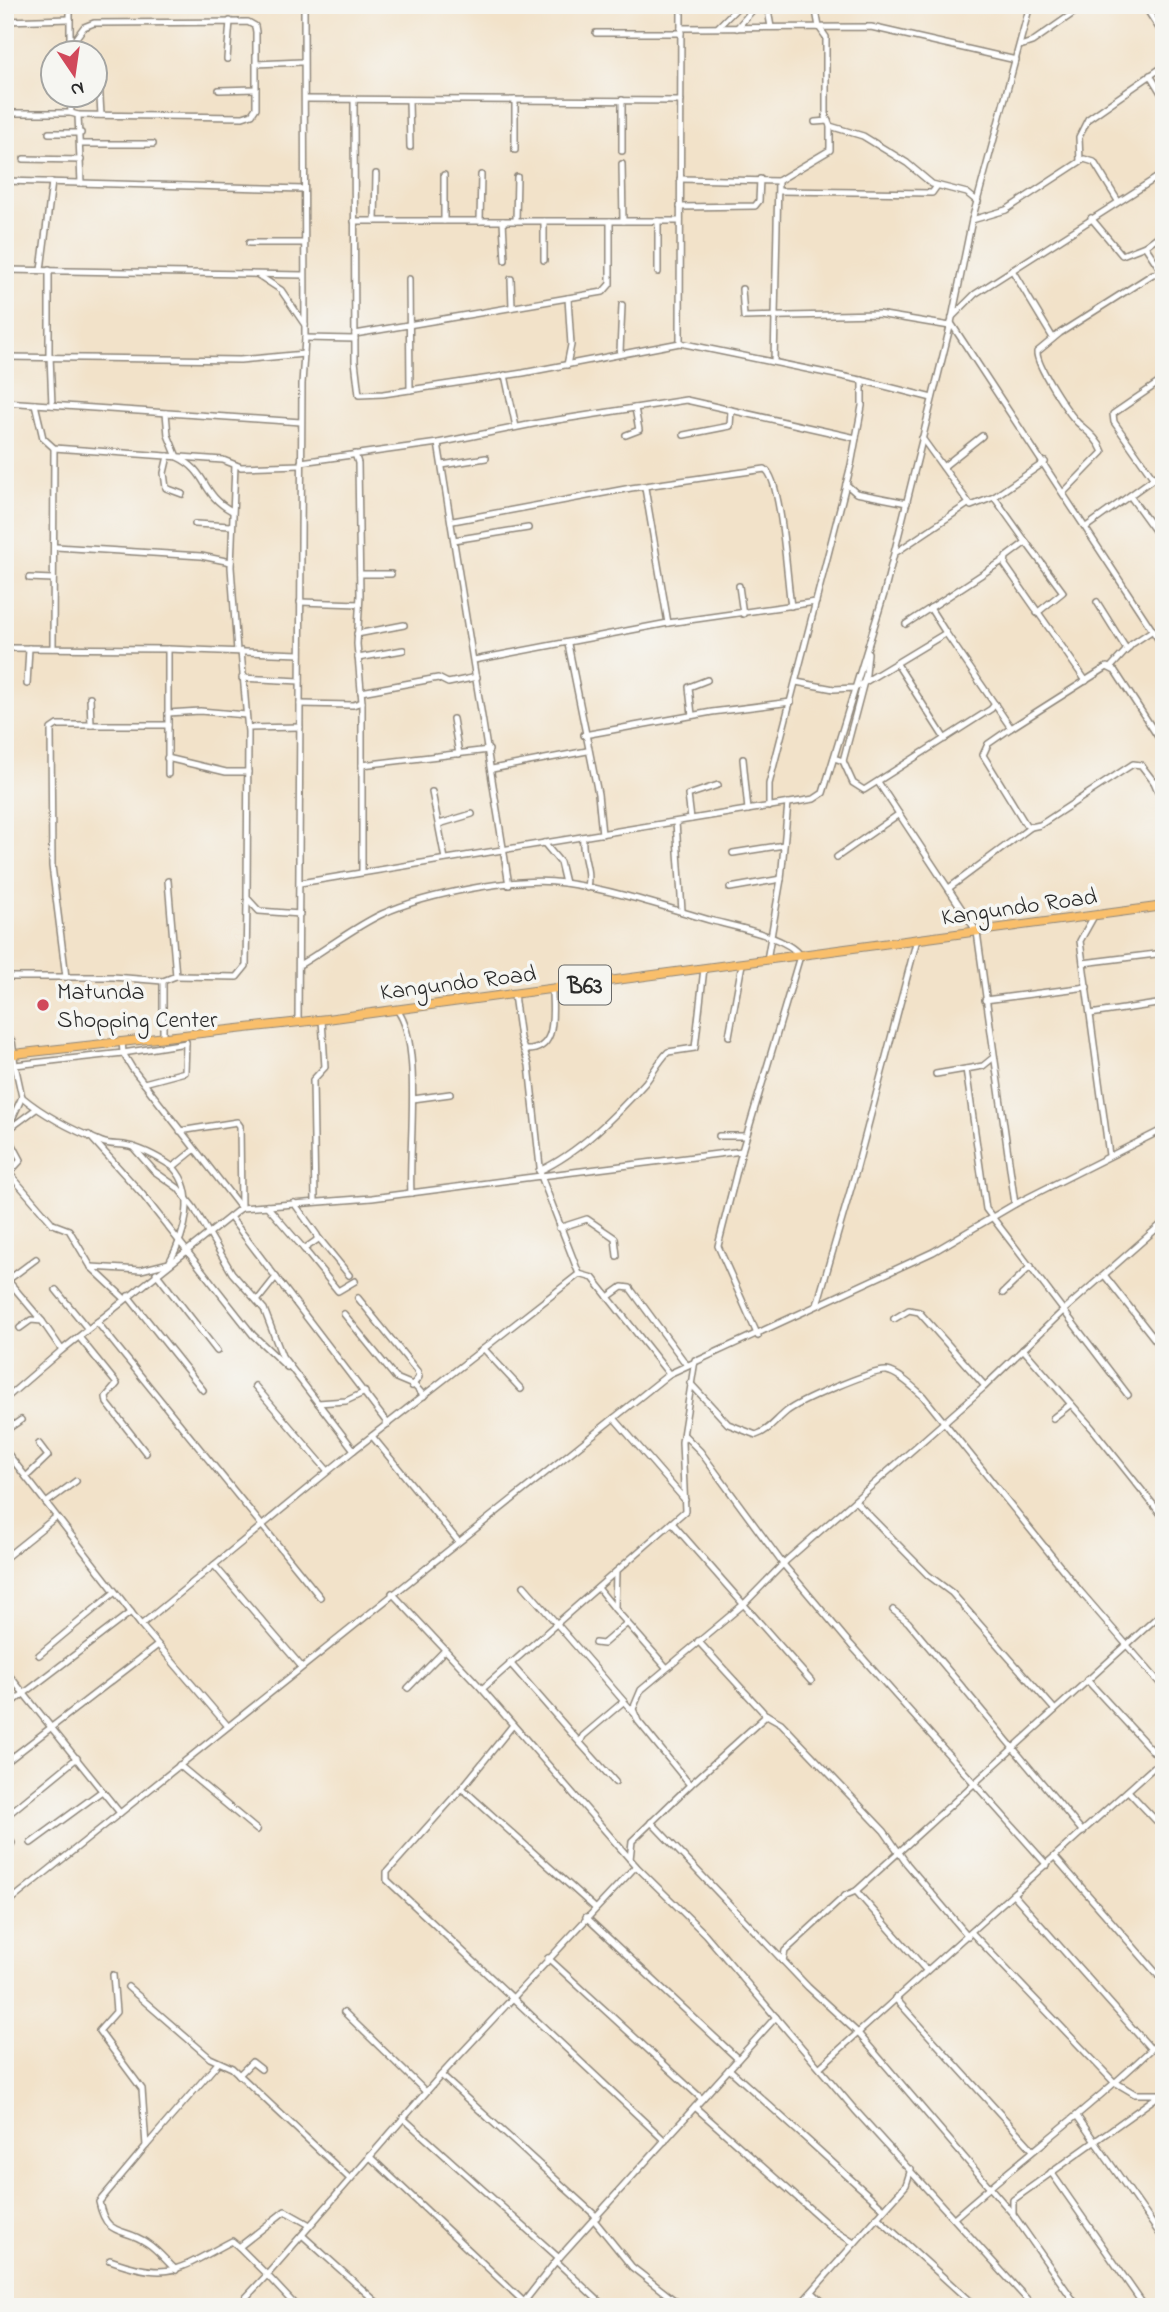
<svg xmlns="http://www.w3.org/2000/svg" width="1169" height="2312" viewBox="0 0 1169 2312" font-family="'Indie Flower',sans-serif">
	<style>
		.lines { fill: none; stroke-linecap: round; stroke-linejoin: round }
		.minor-casing { stroke: #8e867a; stroke-width: 8 }
		.trunk-casing { stroke: #8e867a; stroke-width: 10 }
		.minor { stroke: #fff; stroke-width: 5 }
		.trunk { stroke: #f9bf6c; stroke-width: 8 }
		.poi-dot { fill: #d1495b; stroke: #f6f6f2; stroke-width: 2.5 }
		.labels { text-anchor: middle; stroke-width: 7; stroke-linejoin: round; paint-order: stroke }
		.shield { fill: #f6f6f2; stroke: #686867; stroke-width: 2 }
		.shield-label { font-size: 23px; font-weight: bold; fill: #2b2b2b }
		.street-label { font-size: 24px; fill: #2b2b2b; stroke: #f6f6f2 }
		.poi-label { font-size: 24px; fill: #2b2b2b; stroke: #f6f6f2; text-anchor: start }
	</style>
	<rect width="100%" height="100%" fill="#f6f6f2"/>
	<filter id="ink" filterUnits="userSpaceOnUse"><feTurbulence type="fractalNoise" baseFrequency=".0143" numOctaves="2"/><feDisplacementMap in="SourceGraphic" scale="14" xChannelSelector="R" yChannelSelector="G"/><feConvolveMatrix kernelMatrix="1 2 1 2 8 2 1 2 1" color-interpolation-filters="sRGB"/></filter>
	<filter id="wash" filterUnits="userSpaceOnUse"><feTurbulence type="fractalNoise" baseFrequency=".00686" numOctaves="4" result="noise"/><feDisplacementMap in="SourceGraphic" scale="28" xChannelSelector="R" yChannelSelector="G"/><feGaussianBlur stdDeviation="1.57" result="paint"/><feColorMatrix in="noise" values="0 0 0 0 0 0 0 0 0 0 0 0 0 0 0 0 0 1.4 0 .05"/><feComposite in="paint" operator="in"/></filter>
	<g filter="url(#wash)">
		<rect width="100%" height="100%" fill="#f2e2c9"/>
	</g>
	<g filter="url(#ink)">
		<g class="lines">
			<defs>
				<g id="minor">
					<polyline points="355,5 461,5"/>
					<polyline points="464,5 681,8"/>
					<polyline points="681,5 680,343 865,381 932,398"/>
					<polyline points="767,5 771,27"/>
					<polyline points="815,5 819,27 826,37 826,117 830,126 863,136 907,163 932,184 967,193 978,202"/>
					<polyline points="1144,5 1164,36"/>
					<polyline points="5,21 70,19"/>
					<polyline points="718,27 737,8 744,5"/>
					<polyline points="681,28 871,27 1016,60"/>
					<polyline points="737,28 757,5"/>
					<polyline points="596,33 681,33"/>
					<polyline points="70,46 84,27 94,23 248,22 255,26 256,32 256,108 252,114 243,117 78,115"/>
					<polyline points="1020,46 1032,42 1085,5"/>
					<polyline points="70,52 70,5"/>
					<polyline points="227,59 230,21"/>
					<polyline points="256,64 302,62"/>
					<polyline points="1150,75 1164,98"/>
					<polyline points="99,81 101,115"/>
					<polyline points="219,90 256,89"/>
					<polyline points="70,94 71,113 78,115 81,183"/>
					<polyline points="305,99 681,101"/>
					<polyline points="354,100 355,361 359,395 383,394 523,373 680,343"/>
					<polyline points="409,100 410,147"/>
					<polyline points="515,100 515,150"/>
					<polyline points="5,113 71,113"/>
					<polyline points="815,122 828,121"/>
					<polyline points="49,133 81,133"/>
					<polyline points="81,144 153,144"/>
					<polyline points="622,151 622,100"/>
					<polyline points="24,159 81,160"/>
					<polyline points="1080,161 1079,137 1088,119 1164,66"/>
					<polyline points="622,164 623,221"/>
					<polyline points="680,179 778,181 774,362"/>
					<polyline points="5,181 304,189"/>
					<polyline points="778,181 830,150 830,126"/>
					<polyline points="779,191 932,193 937,186"/>
					<polyline points="680,207 755,206 759,201 760,179"/>
					<polyline points="1091,218 1122,255 1145,246 1164,232"/>
					<polyline points="972,220 1006,210 1084,159 1094,162 1118,201"/>
					<polyline points="354,221 680,221"/>
					<polyline points="375,221 376,174"/>
					<polyline points="444,221 444,175"/>
					<polyline points="480,221 481,175"/>
					<polyline points="503,221 505,260"/>
					<polyline points="516,221 517,177"/>
					<polyline points="658,221 658,272"/>
					<polyline points="249,243 304,243"/>
					<polyline points="1145,246 1164,275"/>
					<polyline points="544,260 544,221"/>
					<polyline points="5,270 304,275"/>
					<polyline points="41,270 52,182"/>
					<polyline points="49,270 49,356"/>
					<polyline points="1012,270 1053,338"/>
					<polyline points="258,275 281,290 305,325"/>
					<polyline points="409,279 410,390"/>
					<polyline points="511,279 512,307"/>
					<polyline points="742,289 744,317 878,314 950,326"/>
					<polyline points="952,317 975,294 1164,173"/>
					<polyline points="951,323 1164,648"/>
					<polyline points="355,334 603,292 610,284 610,221"/>
					<polyline points="305,338 355,339"/>
					<polyline points="620,352 622,305"/>
					<polyline points="50,356 52,405"/>
					<polyline points="5,357 240,360 304,354"/>
					<polyline points="567,365 571,345 568,298"/>
					<polyline points="505,375 516,427"/>
					<polyline points="5,402 301,422"/>
					<polyline points="35,404 43,438 54,448 223,460 241,467 301,465"/>
					<path d="M166,413L168,435L177,457C209,472 200,494 232,511"/>
					<polyline points="626,435 639,430 635,408"/>
					<polyline points="684,435 730,426 731,410"/>
					<polyline points="922,438 971,506 994,497 1045,462"/>
					<polyline points="438,443 509,885"/>
					<polyline points="355,454 358,463 360,595 357,644 362,702 362,872"/>
					<polyline points="168,456 164,473 166,488 182,494"/>
					<polyline points="301,462 438,443 538,423 686,400 856,438"/>
					<polyline points="235,465 231,567 237,651"/>
					<polyline points="442,465 486,458"/>
					<polyline points="943,467 982,436"/>
					<polyline points="1154,479 1114,422 1113,414 1164,379"/>
					<polyline points="846,484 856,493 907,503"/>
					<polyline points="645,488 668,623"/>
					<path d="M1064,492L1103,452C1098,439 1088,432 1078,423C1068,413 1036,365 1037,352L1060,333L1153,274L1162,273"/>
					<polyline points="1130,496 1164,543"/>
					<polyline points="994,497 1026,542 1006,557 1005,565 1086,681"/>
					<path d="M453,521L631,488L765,469C782,480 787,582 791,606"/>
					<polyline points="195,524 231,526"/>
					<polyline points="1086,527 1164,471"/>
					<polyline points="454,540 528,528"/>
					<polyline points="1026,542 1063,592 1037,613"/>
					<polyline points="56,547 201,556 231,562"/>
					<polyline points="895,553 968,504"/>
					<polyline points="360,574 391,574"/>
					<polyline points="29,578 53,579"/>
					<polyline points="739,586 743,614"/>
					<polyline points="300,602 359,604"/>
					<polyline points="1097,602 1127,650"/>
					<polyline points="930,608 946,633"/>
					<polyline points="906,624 1004,560"/>
					<polyline points="357,634 404,625"/>
					<polyline points="568,644 598,794 602,834"/>
					<polyline points="5,648 168,649 300,654"/>
					<polyline points="53,648 54,448"/>
					<polyline points="168,649 168,774"/>
					<polyline points="241,651 248,732 247,898 259,911 300,914"/>
					<polyline points="358,658 403,650"/>
					<polyline points="474,660 668,623 816,602"/>
					<polyline points="897,664 945,739"/>
					<polyline points="1111,667 1132,644 1153,630"/>
					<polyline points="242,678 300,681"/>
					<polyline points="796,682 834,689 855,688 946,633 1011,728"/>
					<polyline points="27,684 29,648"/>
					<polyline points="361,692 438,678 448,683 477,677"/>
					<polyline points="90,697 91,725"/>
					<polyline points="300,704 353,705 362,702"/>
					<polyline points="168,713 200,711 246,715"/>
					<polyline points="692,715 689,687 707,680"/>
					<polyline points="453,719 459,754"/>
					<polyline points="248,728 300,727"/>
					<polyline points="584,735 712,712 791,702"/>
					<polyline points="1164,746 1115,671 1107,667 1011,728 988,744 983,755 1026,825 1031,827 1040,825 1133,764 1141,765 1154,782 1164,779"/>
					<polyline points="167,758 226,772 248,772"/>
					<polyline points="834,758 843,761 853,783 864,790 991,709 995,704"/>
					<polyline points="743,759 748,810"/>
					<polyline points="843,761 866,674 868,653"/>
					<polyline points="362,765 489,750"/>
					<polyline points="492,769 587,751"/>
					<polyline points="878,782 977,932 1015,1204"/>
					<polyline points="1154,782 1164,806"/>
					<polyline points="432,792 445,859"/>
					<polyline points="769,807 769,784 851,465 862,406 862,380"/>
					<polyline points="691,819 688,795 718,785"/>
					<polyline points="676,822 682,911"/>
					<polyline points="439,824 472,814"/>
					<path d="M583,837C581,857 591,867 587,888"/>
					<polyline points="544,843 560,862 565,883"/>
					<polyline points="733,853 784,845"/>
					<polyline points="837,857 899,814"/>
					<polyline points="300,883 814,799 823,793 884,594 951,323 972,220 1030,5"/>
					<polyline points="730,888 781,879"/>
					<polyline points="949,888 1031,827"/>
					<polyline points="1094,916 1080,941 1109,1155"/>
					<polyline points="767,960 781,879 788,803"/>
					<polyline points="1083,963 1164,953"/>
					<path d="M301,964C328,948 354,927 382,914C426,894 517,876 564,883C614,890 665,907 713,921C736,927 788,937 800,956L742,1151L541,1176L529,1065L520,1038L514,995"/>
					<polyline points="176,976 237,977 246,966 247,901"/>
					<polyline points="5,977 113,977 163,981 176,976 168,881"/>
					<polyline points="66,977 52,866 51,729 57,725 168,725"/>
					<polyline points="163,981 163,1036"/>
					<polyline points="985,1000 1087,987"/>
					<path d="M397,1010C423,1042 408,1150 411,1193"/>
					<polyline points="1090,1014 1164,1003"/>
					<polyline points="298,1022 302,384 305,338 304,5"/>
					<polyline points="729,1036 742,964"/>
					<polyline points="5,1038 12,1041 15,1065"/>
					<polyline points="122,1041 123,1053 15,1065 22,1097 6,1132 21,1160 9,1173 53,1224 69,1230 91,1267 125,1299"/>
					<polyline points="186,1043 123,1053 132,1068 241,1208"/>
					<path d="M524,1050C559,1052 552,1013 552,989"/>
					<polyline points="966,1069 986,1209 1128,1395"/>
					<polyline points="936,1074 983,1066 994,1057"/>
					<polyline points="144,1083 185,1072 186,1042"/>
					<path d="M22,1097C45,1116 75,1131 102,1142C109,1145 117,1144 124,1145C142,1148 158,1157 173,1167L194,1150"/>
					<polyline points="413,1099 450,1094"/>
					<polyline points="180,1131 237,1122 240,1126 241,1208"/>
					<polyline points="5,1132 36,1109"/>
					<polyline points="89,1135 142,1194 253,1335 287,1367"/>
					<polyline points="719,1136 746,1136"/>
					<polyline points="133,1147 154,1171 178,1188 194,1208 232,1273 264,1309 282,1356 354,1450"/>
					<polyline points="742,1151 718,1246 758,1336"/>
					<path d="M539,1171C579,1153 616,1115 645,1083C653,1073 659,1061 668,1052L695,1048L704,968"/>
					<polyline points="315,1201 313,1080 325,1067 322,1020"/>
					<polyline points="294,1203 317,1235 317,1240 304,1249 338,1291 355,1281"/>
					<polyline points="267,1206 304,1249"/>
					<polyline points="230,1217 388,1424"/>
					<polyline points="559,1228 587,1219 615,1238 617,1256"/>
					<polyline points="318,1237 349,1275"/>
					<path d="M91,1267L141,1270L169,1263C185,1234 198,1194 173,1167"/>
					<polyline points="156,1273 217,1351"/>
					<polyline points="1105,1276 1164,1351"/>
					<polyline points="5,1277 42,1321"/>
					<polyline points="8,1280 36,1259"/>
					<polyline points="56,1290 88,1329"/>
					<polyline points="1003,1293 1031,1266"/>
					<polyline points="128,1296 203,1390"/>
					<polyline points="608,1297 622,1287 630,1288 686,1364"/>
					<polyline points="358,1298 417,1371 419,1377 412,1386"/>
					<polyline points="257,1301 276,1277"/>
					<polyline points="817,1305 856,1171 917,939"/>
					<polyline points="344,1314 396,1378 415,1386 424,1396"/>
					<polyline points="894,1319 909,1310 919,1312 985,1386"/>
					<polyline points="97,1322 320,1597"/>
					<polyline points="20,1328 31,1320 42,1321 62,1350 241,1208 372,1198 541,1176 579,1274"/>
					<polyline points="79,1337 117,1384 106,1397 107,1403 146,1453"/>
					<polyline points="484,1349 521,1389"/>
					<polyline points="1023,1349 1092,1428 1164,1518"/>
					<polyline points="695,1360 682,1442 685,1511 482,1689 636,1866 705,1934 855,2110 1034,2307"/>
					<path d="M690,1383L728,1424L756,1435C769,1431 776,1420 786,1412C798,1402 873,1369 887,1371C899,1373 914,1388 923,1396L1080,1591L1164,1688"/>
					<polyline points="255,1386 328,1471"/>
					<polyline points="5,1399 62,1350"/>
					<polyline points="318,1403 346,1401 365,1392"/>
					<polyline points="614,1418 685,1500"/>
					<polyline points="1053,1418 1071,1404"/>
					<polyline points="5,1431 21,1420"/>
					<polyline points="684,1435 700,1451 783,1564 851,1645 1047,1865"/>
					<polyline points="372,1436 458,1541"/>
					<polyline points="5,1450 141,1625 227,1725"/>
					<polyline points="26,1477 48,1456 39,1444"/>
					<polyline points="855,1501 928,1575 952,1593 1055,1710"/>
					<polyline points="46,1503 76,1481"/>
					<polyline points="672,1523 811,1681"/>
					<polyline points="5,1558 56,1517"/>
					<polyline points="214,1565 301,1666"/>
					<polyline points="616,1572 615,1609 666,1667"/>
					<polyline points="524,1586 634,1713"/>
					<polyline points="598,1588 615,1609"/>
					<polyline points="392,1593 482,1689"/>
					<polyline points="893,1610 908,1622 1083,1832"/>
					<polyline points="141,1625 354,1450 579,1274 593,1278 669,1374"/>
					<polyline points="698,1641 765,1714 781,1723 884,1831 907,1864 968,1936"/>
					<polyline points="595,1643 603,1644 626,1624"/>
					<polyline points="39,1655 115,1592"/>
					<polyline points="510,1663 580,1743"/>
					<polyline points="5,1670 120,1813"/>
					<polyline points="1087,1680 1161,1760"/>
					<polyline points="408,1688 445,1650"/>
					<polyline points="5,1708 131,1612"/>
					<polyline points="513,1725 462,1788 595,1908"/>
					<polyline points="5,1763 158,1645"/>
					<polyline points="179,1765 257,1830"/>
					<polyline points="615,1782 580,1743 583,1736 623,1702"/>
					<polyline points="690,1785 767,1715"/>
					<polyline points="462,1788 387,1872 387,1880 665,2141"/>
					<polyline points="1128,1791 1164,1829"/>
					<polyline points="5,1817 77,1758"/>
					<polyline points="651,1822 808,1987 858,2033 1011,2212"/>
					<polyline points="5,1833 12,1843 5,1852"/>
					<polyline points="31,1843 102,1791"/>
					<polyline points="1055,1857 1164,1982"/>
					<polyline points="630,1859 632,1841 690,1785 638,1721 633,1709 641,1690 744,1604 787,1560 983,1388 1064,1310 1164,1222"/>
					<polyline points="856,1891 926,1970"/>
					<polyline points="1014,1895 1151,2049"/>
					<polyline points="5,1905 669,1374 933,1252 1015,1204 1164,1129"/>
					<polyline points="586,1917 738,2059"/>
					<polyline points="972,1933 1113,2081 1135,2094 1161,2094"/>
					<polyline points="548,1958 702,2099"/>
					<polyline points="783,1961 785,1951 846,1895 856,1891 1164,1611"/>
					<path d="M113,1975L116,2012L99,2031L142,2089L146,2146L99,2202C107,2239 123,2226 147,2243C158,2250 167,2262 176,2270"/>
					<polyline points="128,1987 210,2058 232,2068 349,2178"/>
					<polyline points="895,1998 1032,2149"/>
					<polyline points="344,2012 426,2092"/>
					<polyline points="820,2067 1164,1758"/>
					<polyline points="729,2069 884,2209"/>
					<polyline points="239,2075 252,2062 261,2069"/>
					<polyline points="441,2075 597,2217"/>
					<polyline points="695,2107 834,2230 854,2243"/>
					<polyline points="1077,2116 1164,2240"/>
					<polyline points="403,2118 559,2258"/>
					<polyline points="146,2146 218,2063"/>
					<polyline points="369,2156 524,2302"/>
					<polyline points="1051,2172 1145,2307"/>
					<polyline points="877,2217 976,2307"/>
					<path d="M954,2218C1023,2157 1098,2102 1164,2037"/>
					<polyline points="594,2220 632,2267 683,2307"/>
					<polyline points="302,2235 382,2307"/>
					<path d="M110,2260C171,2282 178,2269 232,2241L239,2247L285,2211L308,2224"/>
					<polyline points="556,2261 605,2307"/>
					<polyline points="812,2292 828,2307"/>
					<polyline points="237,2307 267,2275 239,2247"/>
					<polyline points="297,2307 267,2275 441,2075 636,1866"/>
					<polyline points="520,2307 556,2261 776,2017"/>
					<polyline points="798,2307 906,2185 911,2169"/>
					<polyline points="1078,2307 1013,2214 1013,2200 1161,2094"/>
				</g>
				<polyline id="trunk" points="5,1055 327,1019 1164,906"/>
			</defs>
			<!-- minor casing -->
			<use href="#minor" class="minor-casing"/>
			<!-- trunk casing -->
			<use href="#trunk" class="trunk-casing"/>
			<!-- minor -->
			<use href="#minor" class="minor"/>
			<!-- trunk -->
			<use href="#trunk" class="trunk"/>
		</g>
	</g>
	<!-- markers -->
	<circle class="poi-dot" cx="43" cy="1005" r="7"/>
	<g class="labels">
		<!-- shield labels -->
		<rect class="shield" x="559" y="965.5" width="52" height="39" rx="5"/>
		<g class="shield-label">
			<text x="585" y="993">B63</text>
		</g>
		<!-- street labels -->
		<g class="street-label">
			<text transform="translate(1019 906) rotate(-8)" y="8">Kangundo Road</text>
			<text transform="translate(458 982) rotate(-7)" y="8">Kangundo Road</text>
		</g>
		<!-- poi labels -->
		<g class="poi-label">
			<text x="57" y="999">Matunda<tspan x="57" dy="28">Shopping Center</tspan></text>
		</g>
	</g>
	<!-- margin -->
	<rect width="1169" height="2312" fill="none" stroke="#f6f6f2" stroke-width="28"/>
	<!-- north arrow -->
	<g transform="translate(74 74) rotate(167)"><circle r="33" fill="#f6f6f2" stroke="#a5a5a2" stroke-width="2"/>
	<path d="M0-5L12 26L0 18L-12 26Z" fill="#d1495b"/>
	<text y="-10" font-size="19" font-weight="bold" text-anchor="middle" fill="#2b2b2b">N</text>
	</g>
</svg>
